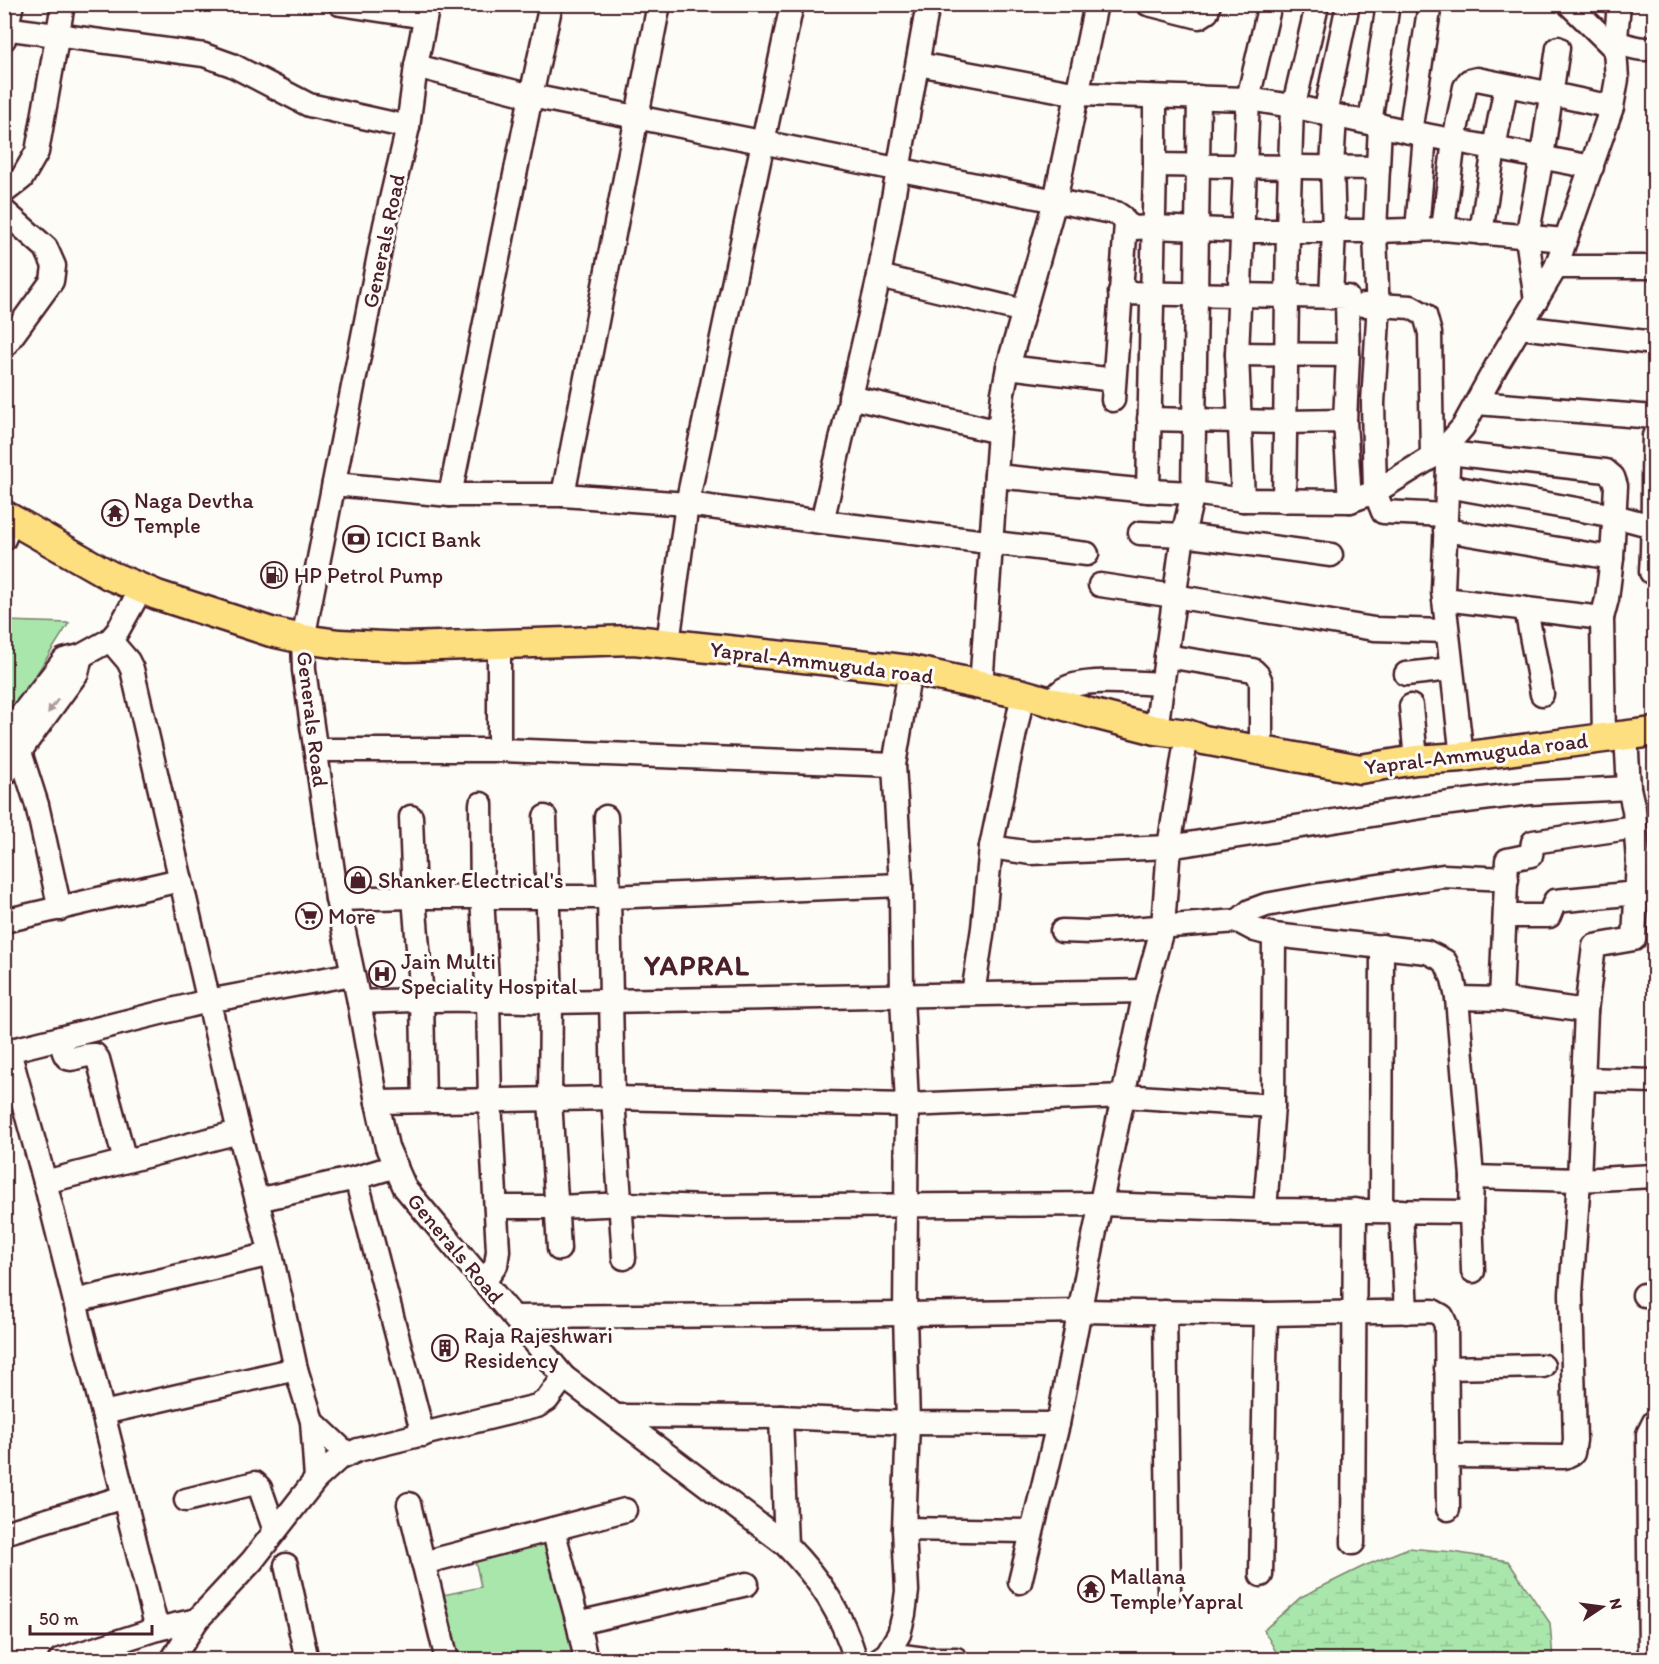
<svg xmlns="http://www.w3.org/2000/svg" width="1659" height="1664" viewBox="0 0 1659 1664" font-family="Itim,sans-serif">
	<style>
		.wetland { fill: url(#wetland-marsh); stroke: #7a826c; stroke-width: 1.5 }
		.green { fill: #a9e6ac; stroke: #7a826c; stroke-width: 1.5 }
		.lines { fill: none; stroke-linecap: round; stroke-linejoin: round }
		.minor-casing { stroke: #4a1f2b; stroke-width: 27 }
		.major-casing { stroke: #4a1f2b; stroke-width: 33 }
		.minor { stroke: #fdfcf7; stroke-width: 22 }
		.major { stroke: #fddf80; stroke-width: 28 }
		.oneway { fill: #ac999b }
		.labels { text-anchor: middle; stroke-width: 6; stroke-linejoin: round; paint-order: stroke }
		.street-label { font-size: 22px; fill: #4a1f2b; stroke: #fdfcf7 }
		.poi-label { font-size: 22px; fill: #4a1f2b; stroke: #fdfcf7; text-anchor: start }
		.district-label { font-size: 28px; font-weight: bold; letter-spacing: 1.5px; fill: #4a1f2b; stroke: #fdfcf7 }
	</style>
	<defs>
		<pattern id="wetland-marsh" width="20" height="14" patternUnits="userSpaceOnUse" patternTransform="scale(1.5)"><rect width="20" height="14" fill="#a9e6ac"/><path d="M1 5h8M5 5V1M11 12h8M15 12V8" fill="none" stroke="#93c594"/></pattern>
	</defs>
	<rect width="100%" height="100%" fill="#fdfcf7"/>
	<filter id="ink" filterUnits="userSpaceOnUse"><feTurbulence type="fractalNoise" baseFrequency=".0167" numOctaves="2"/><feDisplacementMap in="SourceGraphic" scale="12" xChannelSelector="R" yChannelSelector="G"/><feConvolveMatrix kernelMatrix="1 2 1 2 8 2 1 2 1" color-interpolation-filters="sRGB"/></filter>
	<g filter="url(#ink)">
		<!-- wetland -->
		<polygon class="wetland" points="1408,1548 1453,1552 1508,1561 1550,1623 1553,1659 1280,1659 1264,1630 1301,1597 1362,1567"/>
		<!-- green -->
		<g class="green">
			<polygon points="5,621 69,623 5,724"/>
			<polygon points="548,1539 574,1659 457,1659 443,1595 481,1587 474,1555"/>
		</g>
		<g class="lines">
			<defs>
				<g id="minor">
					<polyline points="340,4 425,17"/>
					<path d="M428,4L416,66L408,127L385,225L303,639L304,670L337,899L359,1002L377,1102L387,1147L405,1188L564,1377L786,1545C821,1581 841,1611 856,1660"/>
					<polyline points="1148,4 1199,17 1207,12 1209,4"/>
					<polyline points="4,28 204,55 232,65 309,105 408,127"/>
					<polyline points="4,39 12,4"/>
					<path d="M1616,42C1629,46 1641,51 1654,48"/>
					<polyline points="1615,49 1619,4"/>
					<polyline points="918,64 1078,94 1248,99 1292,106 1410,132 1592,167"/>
					<polyline points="416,66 531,96 1116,213 1122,217 1126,223 1134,228 1154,227 1243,231 1375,231 1443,229 1565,240"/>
					<polyline points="1325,114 1348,4"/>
					<polyline points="1370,123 1388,4"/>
					<polyline points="1380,125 1375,231 1378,319 1373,403 1375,492 1383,512 1446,515"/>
					<polyline points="1410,132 1430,4"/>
					<polyline points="1155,165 1378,168"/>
					<polyline points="4,192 22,178 37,152 63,4"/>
					<polyline points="4,211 46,248 54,266 52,281 4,347"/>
					<polyline points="1443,229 1454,140 1465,87 1469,81 1477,79 1552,94 1612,107"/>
					<polyline points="1417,230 1425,135"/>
					<polyline points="1481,233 1494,148 1506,86"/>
					<polyline points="1556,267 1654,267"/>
					<polyline points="879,276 1024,311"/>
					<polyline points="1120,293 1347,297 1348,355 1345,421 1350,501"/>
					<polyline points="1331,297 1334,231 1332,166 1335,116"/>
					<polyline points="1536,301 1527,237 1542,157 1558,48"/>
					<polyline points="1364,305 1377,305 1411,307 1425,315 1430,333 1432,457"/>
					<polyline points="1520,327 1654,343"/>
					<polyline points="1237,354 1348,355"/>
					<polyline points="1008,367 1114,380"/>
					<polyline points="850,397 999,432"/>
					<polyline points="1113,400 1126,223"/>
					<polyline points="1477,403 1654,417"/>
					<polyline points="1149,419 1284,422 1345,421"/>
					<polyline points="1449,443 1443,591 1462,757"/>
					<polyline points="1449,453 1606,471 1613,477 1616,486 1612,558 1607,599 1602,618 1604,738"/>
					<polyline points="996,476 1148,491 1193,493 1199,97"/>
					<polyline points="334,484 450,495 563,495 687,504 822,522 1087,554"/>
					<polyline points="1447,486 1615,516 1652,526"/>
					<polyline points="1148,491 1155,165 1155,97"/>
					<polyline points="450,495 531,96 551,4"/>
					<polyline points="563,495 659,4"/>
					<polyline points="1243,500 1237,354 1248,99 1270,4"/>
					<polyline points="1284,501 1288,231 1292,106 1296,96 1316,10"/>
					<polyline points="822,522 879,276 928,4"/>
					<polyline points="1445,530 1612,558"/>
					<polyline points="1140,533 1183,535 1331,555"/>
					<polyline points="4,539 12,520"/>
					<path d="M1651,572C1654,527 1652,481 1654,436"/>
					<polyline points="1100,585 1174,596 1374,629 1447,631"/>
					<polyline points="1444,599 1602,618"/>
					<polyline points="1526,609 1542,694"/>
					<polyline points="110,640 128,661 132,669 239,1132 271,1254 296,1369 312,1421 316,1479"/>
					<polyline points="668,643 687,504 792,4"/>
					<polyline points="1166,656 1253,670 1258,675 1261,682 1261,751"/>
					<polyline points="1406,674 1451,669"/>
					<polyline points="981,686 999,432 1003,393 1008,367 1055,201 1096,4"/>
					<path d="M1051,702C1055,698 1059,692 1064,689C1084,677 1138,683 1162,684"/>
					<polyline points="1411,706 1416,760"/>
					<polyline points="1156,730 1183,535 1193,493 1243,500 1350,501 1375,492 1432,457 1449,443 1463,427 1497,365 1556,267 1612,107 1617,79 1615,49 1569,4"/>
					<polyline points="4,737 64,660 81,656 110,640 117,632 141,589"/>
					<polyline points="4,738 20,752 37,805 60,909"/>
					<polyline points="317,750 499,750 894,765"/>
					<polyline points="499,750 499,645"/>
					<polyline points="4,775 28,740 77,673 81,656"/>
					<polyline points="481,804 482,897 488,999 490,1101 498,1251 496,1265 484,1282"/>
					<polyline points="411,817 414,897 422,999 424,1101"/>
					<polyline points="545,817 551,1002 550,1099 559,1249"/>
					<polyline points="606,817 609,897 613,1098 624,1258"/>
					<polyline points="991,847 1031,853 1169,847 1435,805 1530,793 1629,788"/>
					<polyline points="337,899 414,897 609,897 901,885"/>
					<polyline points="1505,916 1549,916 1555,901 1637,893"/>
					<polyline points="4,921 180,880"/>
					<polyline points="1238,921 1255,930 1274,935 1427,952 1445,961 1453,979 1457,998 1472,1177 1471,1212 1473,1271"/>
					<polyline points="1062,931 1090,932 1238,921 1250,911 1266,905 1320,895 1443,876 1507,879"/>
					<polyline points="973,994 983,928 991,847 1023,694"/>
					<polyline points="1457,998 1501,999 1586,1011"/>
					<polyline points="1501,999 1507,860 1531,855 1533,842 1635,827"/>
					<path d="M359,1002C423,999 487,999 551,1002L1145,991"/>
					<path d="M60,1038C67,1073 72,1053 95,1055L98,1059L125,1161"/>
					<polyline points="9,1051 45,1182 157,1629"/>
					<polyline points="4,1052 208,1001 352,974"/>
					<polyline points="1583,1079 1654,1081"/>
					<polyline points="377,1102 613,1098 907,1105 1124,1096 1273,1106"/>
					<polyline points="1472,1177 1579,1180 1654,1176"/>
					<polyline points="356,1178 423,1435"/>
					<polyline points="45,1182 239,1132"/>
					<polyline points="257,1200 356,1178 396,1166"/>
					<polyline points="496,1207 557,1207 627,1204 705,1207 1101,1204 1265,1210 1471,1212"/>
					<polyline points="1265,1210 1273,1106 1274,935"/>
					<polyline points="1381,1210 1382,946"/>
					<polyline points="1401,1211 1406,1312"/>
					<polyline points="1644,1295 1654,1295"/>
					<polyline points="75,1301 271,1254"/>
					<polyline points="1165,1312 1169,1593"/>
					<polyline points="514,1317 905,1314 1080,1311 1266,1314 1433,1311 1442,1316 1446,1325 1448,1509"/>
					<polyline points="1446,1368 1543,1366"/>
					<polyline points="103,1413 296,1369"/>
					<polyline points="616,1416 781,1417 908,1423 1058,1424"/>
					<polyline points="781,1417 786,1545"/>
					<polyline points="312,1421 347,1454"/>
					<polyline points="1447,1456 1565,1457 1573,1453 1575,1440 1571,1294 1579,1180 1586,1011 1594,946 1634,939 1638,861 1634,810 1629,788 1626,735"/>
					<polyline points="186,1500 255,1483 260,1488 275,1531"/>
					<polyline points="409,1504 447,1660"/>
					<polyline points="553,1529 578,1623 586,1660"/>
					<polyline points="904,1529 1031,1531"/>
					<polyline points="4,1533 124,1497"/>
					<polyline points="1353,1543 1355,1210"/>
					<polyline points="423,1563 625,1510"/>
					<polyline points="286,1565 307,1660"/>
					<polyline points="1261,1575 1266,1314"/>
					<polyline points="1020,1582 1058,1424 1093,1241 1145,991 1163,926 1169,847 1187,734"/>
					<polyline points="578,1623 747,1584"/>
					<polyline points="887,1654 925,1659 956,1659"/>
					<polyline points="60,1660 157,1629 197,1620"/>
					<polyline points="172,1660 197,1620 252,1561 316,1479 338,1459 358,1450 537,1406 547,1400 564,1377"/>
					<polyline points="878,1660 887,1654 899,1634 904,1614 907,1591 904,1529 908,1423 905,1314 907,1105 902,996 901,885 894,765 910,670"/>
					<polyline points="1650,1660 1648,1434 1654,1422"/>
				</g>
				<polyline id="major" points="4,515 109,575 157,595 271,632 303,639 339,644 407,647 634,640 877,666 910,670 1023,694 1090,713 1156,730 1187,734 1204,740 1360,769 1416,760 1462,757 1604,738 1654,732"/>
			</defs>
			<!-- minor casing -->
			<use href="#minor" class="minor-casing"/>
			<!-- major casing -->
			<use href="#major" class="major-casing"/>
			<!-- minor -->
			<use href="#minor" class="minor"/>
			<!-- major -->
			<use href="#major" class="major"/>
		</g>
		<!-- one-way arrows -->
		<defs><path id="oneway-solid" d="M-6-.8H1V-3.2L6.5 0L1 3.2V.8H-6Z" transform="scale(1.5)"/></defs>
		<use class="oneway" href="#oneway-solid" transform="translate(53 706) rotate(126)"/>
	</g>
	<!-- icons -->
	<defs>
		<symbol id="temple-ring" viewBox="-11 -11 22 22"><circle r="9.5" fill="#fdfcf7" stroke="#4a1f2b" stroke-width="1.5"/><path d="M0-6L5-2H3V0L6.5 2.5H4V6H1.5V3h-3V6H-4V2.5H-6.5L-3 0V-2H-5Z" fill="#4a1f2b"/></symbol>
		<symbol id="bank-ring" viewBox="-11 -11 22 22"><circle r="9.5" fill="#fdfcf7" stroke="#4a1f2b" stroke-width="1.5"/><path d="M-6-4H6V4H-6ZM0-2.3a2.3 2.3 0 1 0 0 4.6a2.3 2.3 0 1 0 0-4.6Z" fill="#4a1f2b"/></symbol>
		<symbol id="fuel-ring" viewBox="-11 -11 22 22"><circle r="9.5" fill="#fdfcf7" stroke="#4a1f2b" stroke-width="1.5"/><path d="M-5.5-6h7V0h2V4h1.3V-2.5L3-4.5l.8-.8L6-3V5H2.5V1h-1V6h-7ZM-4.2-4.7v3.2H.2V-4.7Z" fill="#4a1f2b"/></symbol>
		<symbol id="shop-ring" viewBox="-11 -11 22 22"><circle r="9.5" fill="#fdfcf7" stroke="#4a1f2b" stroke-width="1.5"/><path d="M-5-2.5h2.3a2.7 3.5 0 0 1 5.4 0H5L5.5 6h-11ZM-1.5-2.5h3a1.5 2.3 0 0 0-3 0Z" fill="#4a1f2b"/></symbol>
		<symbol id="supermarket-ring" viewBox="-11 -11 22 22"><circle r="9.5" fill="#fdfcf7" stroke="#4a1f2b" stroke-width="1.5"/><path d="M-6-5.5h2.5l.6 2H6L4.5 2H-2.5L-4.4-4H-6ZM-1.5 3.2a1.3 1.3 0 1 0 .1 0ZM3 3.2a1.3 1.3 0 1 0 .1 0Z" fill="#4a1f2b"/></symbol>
		<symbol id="hospital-ring" viewBox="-11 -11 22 22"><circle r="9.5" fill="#fdfcf7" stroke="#4a1f2b" stroke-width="1.5"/><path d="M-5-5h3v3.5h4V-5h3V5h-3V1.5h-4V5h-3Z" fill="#4a1f2b"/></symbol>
		<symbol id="building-ring" viewBox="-11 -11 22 22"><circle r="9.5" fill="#fdfcf7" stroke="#4a1f2b" stroke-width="1.5"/><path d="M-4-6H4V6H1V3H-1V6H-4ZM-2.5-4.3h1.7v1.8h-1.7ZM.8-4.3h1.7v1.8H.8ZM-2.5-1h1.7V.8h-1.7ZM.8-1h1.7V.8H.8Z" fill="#4a1f2b"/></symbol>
	</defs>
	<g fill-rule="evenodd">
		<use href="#temple-ring" x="100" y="498" width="30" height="30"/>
		<use href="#bank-ring" x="341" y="524" width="30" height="30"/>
		<use href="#fuel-ring" x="259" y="560" width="30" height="30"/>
		<use href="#shop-ring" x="343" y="865" width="30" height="30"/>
		<use href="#supermarket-ring" x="294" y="901" width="30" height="30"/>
		<use href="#hospital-ring" x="367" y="959" width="30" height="30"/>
		<use href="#building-ring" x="430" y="1333" width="30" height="30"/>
		<use href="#temple-ring" x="1076" y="1574" width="30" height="30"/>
	</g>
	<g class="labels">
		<!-- street labels -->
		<g class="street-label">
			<text transform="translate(383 241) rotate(-78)" y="8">Generals Road</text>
			<text transform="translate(822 662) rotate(7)" y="8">Yapral-Ammuguda road</text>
			<text transform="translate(313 719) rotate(83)" y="8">Generals Road</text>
			<text transform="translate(1476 753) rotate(-7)" y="8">Yapral-Ammuguda road</text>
			<text transform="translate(456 1248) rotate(50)" y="8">Generals Road</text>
		</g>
		<!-- poi labels -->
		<g class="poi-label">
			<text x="134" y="508">Naga Devtha<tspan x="134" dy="25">Temple</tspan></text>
			<text x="376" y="547">ICICI Bank</text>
			<text x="294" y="583">HP Petrol Pump</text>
			<text x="378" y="888">Shanker Electrical's</text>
			<text x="328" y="924">More</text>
			<text x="401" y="969">Jain Multi<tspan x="401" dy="25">Speciality Hospital</tspan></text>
			<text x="464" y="1343">Raja Rajeshwari<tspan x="464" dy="25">Residency</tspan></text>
			<text x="1110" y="1584">Mallana<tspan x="1110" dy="25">Temple Yapral</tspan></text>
		</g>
		<!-- district labels -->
		<g class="district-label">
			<text x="697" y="975">YAPRAL</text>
		</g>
	</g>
	<!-- margin -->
	<rect width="1659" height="1664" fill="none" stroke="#fdfcf7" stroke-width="24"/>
	<rect x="12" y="12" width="1635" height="1640" fill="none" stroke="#4a1f2b" stroke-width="2" filter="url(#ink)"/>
	<!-- north arrow -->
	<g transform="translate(1602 1607) rotate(77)" stroke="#fdfcf7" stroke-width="4.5" paint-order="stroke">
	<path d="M0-4.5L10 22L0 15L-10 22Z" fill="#4a1f2b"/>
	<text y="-9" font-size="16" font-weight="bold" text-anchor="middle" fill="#4a1f2b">N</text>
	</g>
	<!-- scale -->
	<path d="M30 1625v9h122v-9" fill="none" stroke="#4a1f2b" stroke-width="3"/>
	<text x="39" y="1625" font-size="18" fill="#4a1f2b" stroke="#fdfcf7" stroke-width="4.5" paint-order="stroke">50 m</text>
</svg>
